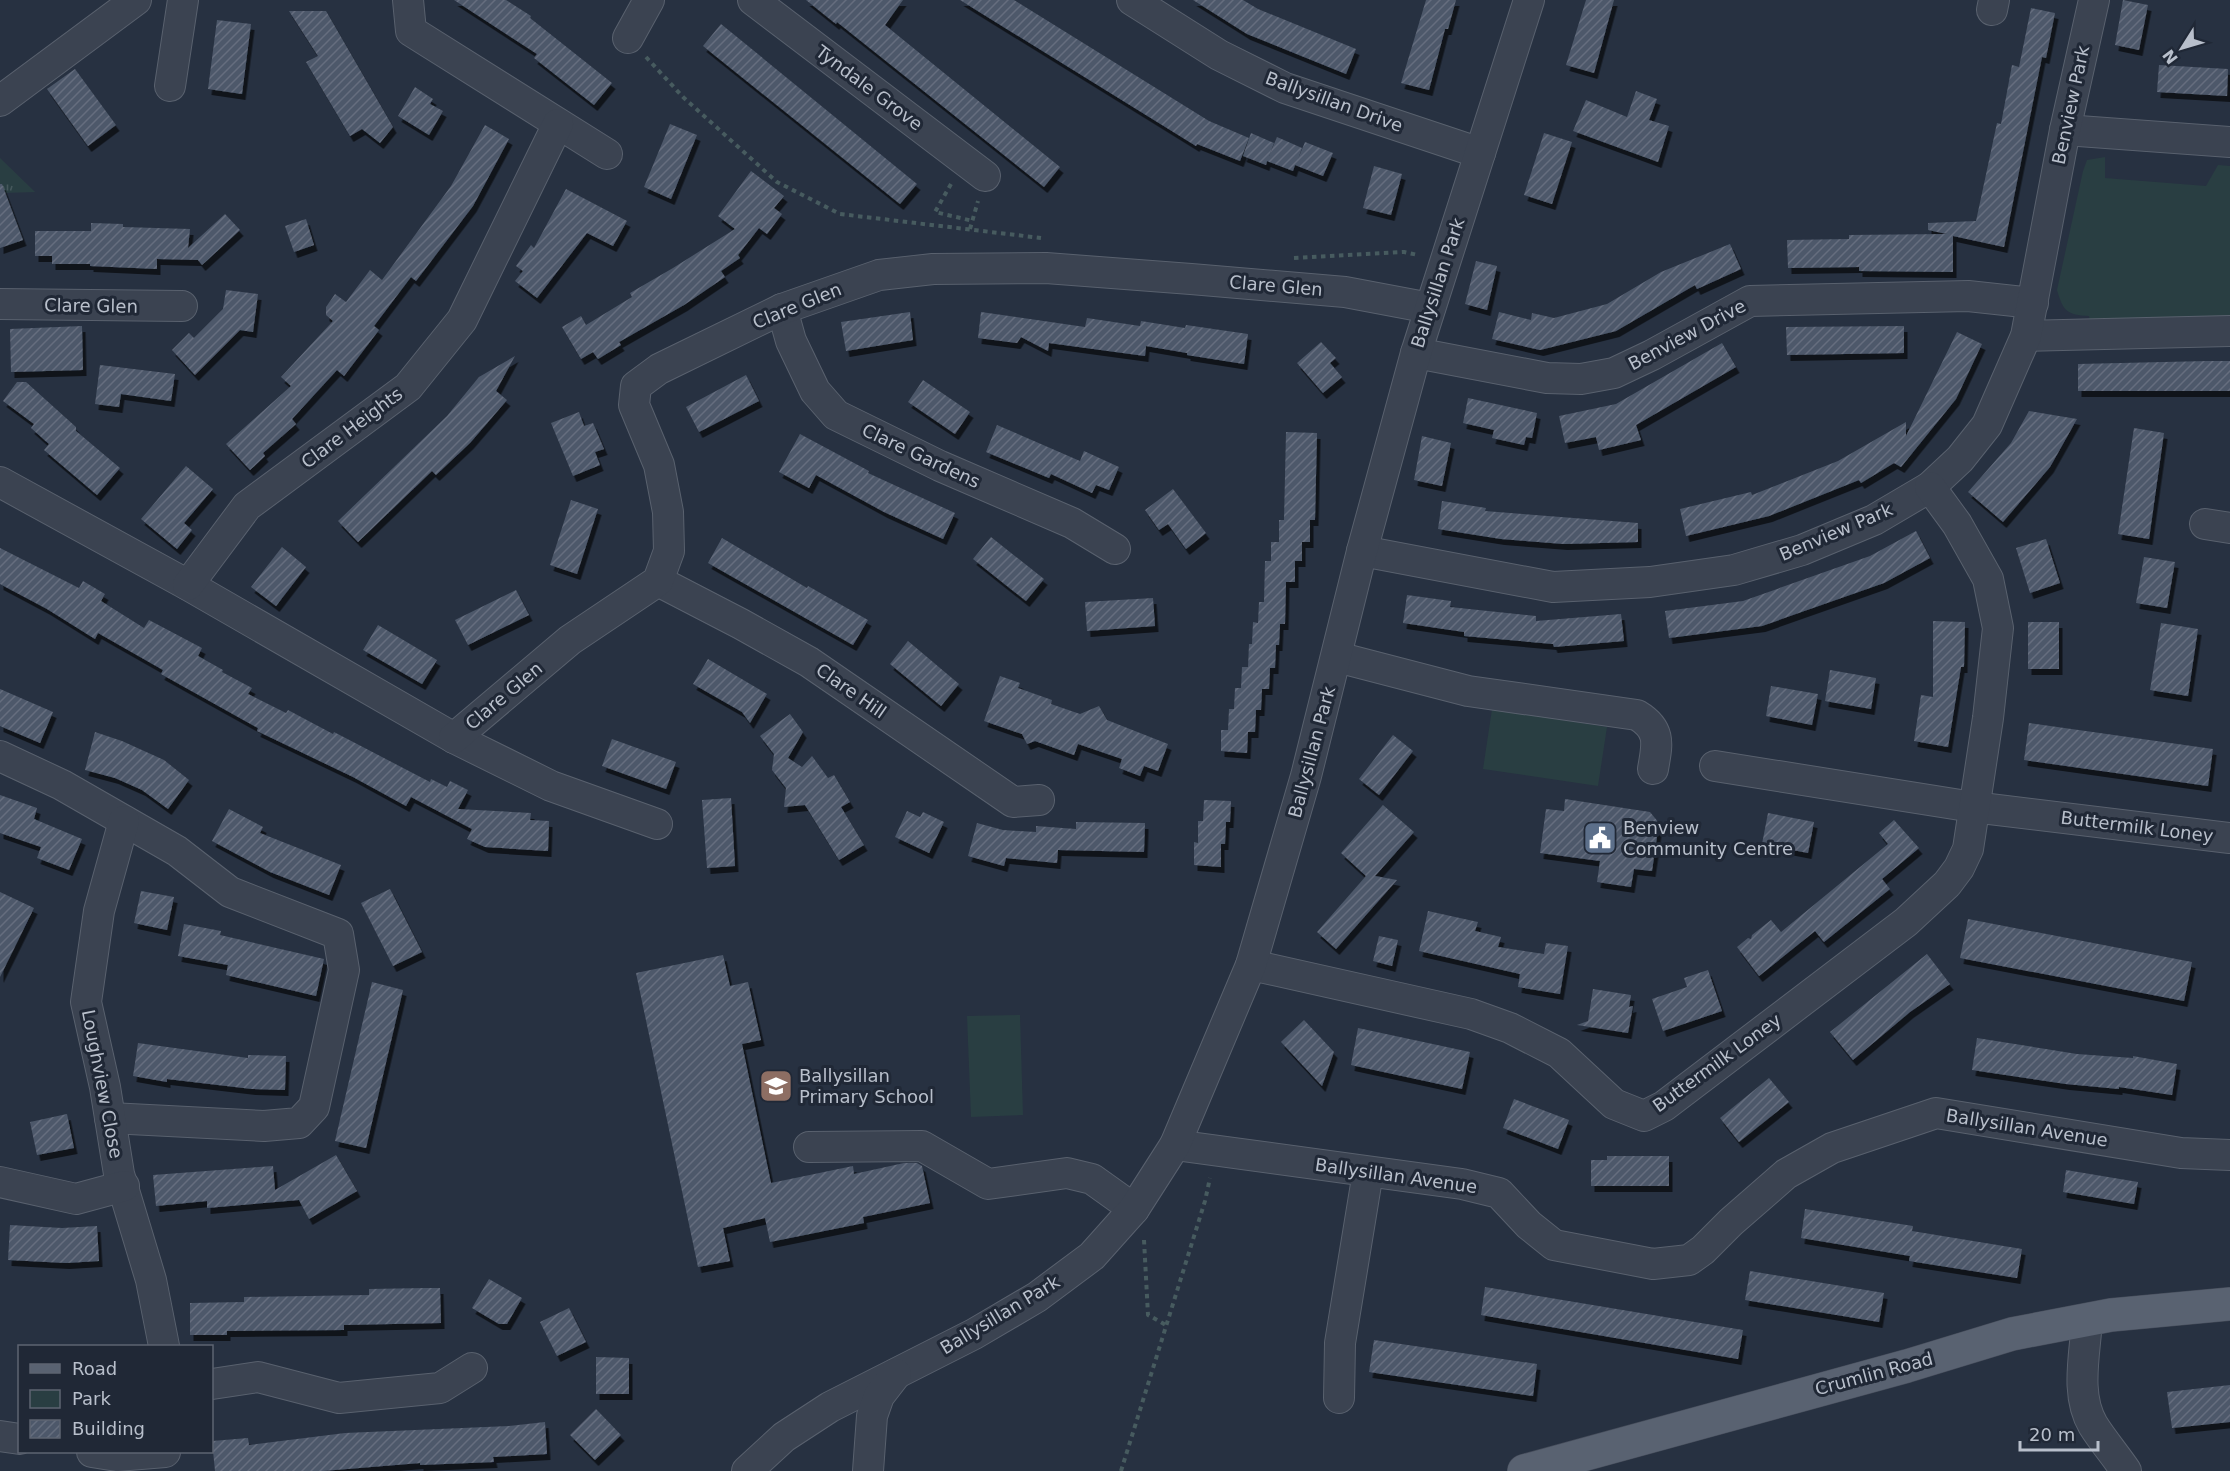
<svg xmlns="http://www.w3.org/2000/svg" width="2230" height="1471" viewBox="0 0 2230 1471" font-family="'DejaVu Sans',sans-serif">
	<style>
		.green { fill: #293e42 }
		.park { fill: url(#park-tufts) }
		.building { fill: url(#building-hatch); filter: url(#shadow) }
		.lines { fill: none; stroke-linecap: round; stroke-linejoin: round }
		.minor-casing { stroke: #59616e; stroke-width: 32 }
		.major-casing { stroke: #454c5a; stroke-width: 34 }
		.path { stroke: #475b5f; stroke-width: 4; stroke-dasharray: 4.5 4.5; stroke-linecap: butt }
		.minor { stroke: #3b4351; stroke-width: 30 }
		.major { stroke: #596271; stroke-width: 33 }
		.labels { text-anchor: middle; stroke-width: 6; stroke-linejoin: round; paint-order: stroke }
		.street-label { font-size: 18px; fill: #b8bfcb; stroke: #202836 }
		.poi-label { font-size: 18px; fill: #b8bfcb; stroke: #202836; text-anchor: start }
	</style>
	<defs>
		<pattern id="park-tufts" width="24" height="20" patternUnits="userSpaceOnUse" patternTransform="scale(1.5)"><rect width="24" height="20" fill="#293e42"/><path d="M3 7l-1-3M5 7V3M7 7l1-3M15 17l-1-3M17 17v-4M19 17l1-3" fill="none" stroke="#46585c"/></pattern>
		<pattern id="building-hatch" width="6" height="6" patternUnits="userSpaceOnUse" patternTransform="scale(1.5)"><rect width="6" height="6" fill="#4d586a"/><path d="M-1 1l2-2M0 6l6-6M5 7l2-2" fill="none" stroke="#656e7e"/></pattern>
		<filter id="shadow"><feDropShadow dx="3.5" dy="6" stdDeviation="0" flood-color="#0009"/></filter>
	</defs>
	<rect width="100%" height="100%" fill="#273141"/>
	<!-- green -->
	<g class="green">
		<path d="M2105,157V178L2206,186L2218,165L2230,166V323H2090L2089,316C2067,315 2063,311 2057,290L2083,171L2087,160Z"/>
		<polygon points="1492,709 1607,727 1598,786 1483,769"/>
		<polygon points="1020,1015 1023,1115 971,1117 967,1016"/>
	</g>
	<!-- park -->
	<polygon class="park" points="0,158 35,192 0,193"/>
	<!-- building -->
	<g class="building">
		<polygon points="454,0 506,0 531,16 530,18 612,83 594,105 534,58 537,54"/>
		<polygon points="806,0 903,0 885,25 1060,167 1044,187 837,22 836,24"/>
		<polygon points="960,0 1014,0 1209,121 1249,138 1240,161 1197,144 1196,146"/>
		<polygon points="1193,0 1243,0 1258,9 1356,49 1346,74 1247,34"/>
		<polygon points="1426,0 1456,0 1448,29 1445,29 1429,90 1401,83"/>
		<polygon points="1586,0 1614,0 1594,73 1566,65"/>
		<polygon points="2123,0 2148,5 2139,50 2115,45"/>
		<polygon points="2031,8 2055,13 2046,58 2042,57 2004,247 1953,236 1953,272 1859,271 1859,267 1788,268 1787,240 1849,239 1849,235 1947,234 1928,230 1928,223 1976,221 1997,123 2001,124 2012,65 2019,67"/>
		<polygon points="289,11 326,11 393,127 380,143 362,129 350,136 306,62 318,56"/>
		<polygon points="217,20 251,24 242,94 208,89"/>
		<polygon points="721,24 917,184 900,204 703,46"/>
		<polygon points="2159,65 2228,69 2227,96 2157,92"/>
		<polygon points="75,69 116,125 88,146 47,89"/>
		<polygon points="415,87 433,99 430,104 443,111 429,135 398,116"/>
		<polygon points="1636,91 1657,99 1649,120 1669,126 1658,162 1573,131 1586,100 1627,117"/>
		<polygon points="670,124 697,135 671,199 644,187"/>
		<polygon points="485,125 509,139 473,206 416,281 411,277 374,326 379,330 344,376 337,370 292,419 296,424 263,453 265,456 250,470 226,444 291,386 281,377 333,321 326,315 326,307 335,294 346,302 370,270 382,280 451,186"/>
		<polygon points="1251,133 1274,143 1269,156 1277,137 1302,148 1298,159 1305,142 1333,153 1323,176 1295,165 1293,171 1267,161 1266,165 1243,156"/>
		<polygon points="1544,133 1572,142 1552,204 1524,195"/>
		<polygon points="1374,166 1402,174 1391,215 1363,208"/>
		<polygon points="751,171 784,196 774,208 782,214 767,234 759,228 738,255 740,258 721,271 725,277 684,305 619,342 621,345 598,359 593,352 581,359 562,327 581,316 586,325 632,297 630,293 673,268 735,229 718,216"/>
		<polygon points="0,184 2,184 23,240 0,248"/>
		<polygon points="566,189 627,221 613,246 587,233 537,298 515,281 523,271 516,266 531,245 534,248"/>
		<polygon points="225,214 240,230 202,265 198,260 157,259 157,269 90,266 90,264 52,264 52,256 35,256 35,231 91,231 91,223 123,224 123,227 190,229 188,248"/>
		<polygon points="306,219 314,245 294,252 285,226"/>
		<polygon points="1730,244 1741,269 1697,289 1695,285 1616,331 1540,350 1492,339 1499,312 1531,320 1532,313 1554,318 1607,304 1661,272"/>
		<polygon points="1476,261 1497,266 1487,310 1465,304"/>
		<polygon points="226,290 258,294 253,332 240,330 195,375 172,350 189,333 194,338 223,309"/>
		<polygon points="910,312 913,340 846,351 841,322"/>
		<polygon points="981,312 1085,327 1087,318 1140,326 1141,321 1185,328 1186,325 1248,334 1244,364 1187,355 1187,353 1146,346 1145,356 1049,343 1048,351 1021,337 1017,343 978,338"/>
		<polygon points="82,326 83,370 11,372 10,329"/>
		<polygon points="1904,326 1904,353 1787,355 1786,327"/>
		<polygon points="1957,332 1982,344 1956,399 1901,467 1894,463 1861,483 1859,480 1769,516 1686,536 1680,509 1751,492 1752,495 1838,461 1906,422 1906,436"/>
		<polygon points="1321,342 1336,358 1330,363 1342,377 1323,393 1297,363"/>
		<polygon points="1722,343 1736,367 1636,425 1641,440 1599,450 1596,437 1565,443 1559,416 1616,404"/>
		<polygon points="515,356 496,391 507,400 470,443 436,475 432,471 358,542 338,521 447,416 479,377"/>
		<polygon points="2207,361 2230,361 2230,391 2078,391 2078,364"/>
		<polygon points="100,365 175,374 171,401 121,394 119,407 95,404"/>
		<polygon points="746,375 759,401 699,432 686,407"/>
		<polygon points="923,380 970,412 955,434 908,402"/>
		<polygon points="17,382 26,382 76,427 76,431 120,468 97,495 44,450 49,444 31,428 34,424 3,401"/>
		<polygon points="1468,398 1537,413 1532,438 1526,437 1524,445 1492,438 1494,430 1463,423"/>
		<polygon points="2029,411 2077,419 2050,467 2003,522 1968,492 2011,443"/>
		<polygon points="579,412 584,426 593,423 604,449 595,452 600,465 573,476 551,423"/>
		<polygon points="997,425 1080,461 1084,451 1119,467 1109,490 1096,485 1092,493 1051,474 1049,478 986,452"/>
		<polygon points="2134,428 2164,433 2149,539 2118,534"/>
		<polygon points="1286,432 1317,433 1315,520 1310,520 1310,542 1302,542 1302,561 1295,561 1295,582 1286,582 1285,624 1280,624 1279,645 1276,645 1275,668 1270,668 1269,689 1262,689 1261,710 1256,710 1255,732 1248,732 1247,753 1221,751 1221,730 1228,730 1229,709 1234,709 1235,688 1241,688 1242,667 1248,667 1249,644 1252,644 1253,622 1258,623 1259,602 1264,602 1265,561 1271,561 1271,542 1279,542 1279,520 1284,520"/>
		<polygon points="800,434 869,471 868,473 955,513 943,539 884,512 816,475 809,488 779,472"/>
		<polygon points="1422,436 1451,443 1442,486 1414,480"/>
		<polygon points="186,466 213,489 184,523 192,530 177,549 141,519"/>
		<polygon points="1173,489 1206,533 1186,549 1168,524 1159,530 1145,510"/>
		<polygon points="571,500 598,509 577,574 550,565"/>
		<polygon points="1442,501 1486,508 1485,511 1638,523 1638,542 1564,544 1501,539 1438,529"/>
		<polygon points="1916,531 1930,558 1884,583 1762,626 1669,638 1665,611 1743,601 1870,556"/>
		<polygon points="991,537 1044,579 1026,601 973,559"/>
		<polygon points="722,538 807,588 808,586 868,620 853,645 708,563"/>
		<polygon points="2046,539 2060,583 2030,593 2016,548"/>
		<polygon points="282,547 306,567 276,606 251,587"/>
		<polygon points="0,548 79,588 83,581 105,594 101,601 144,628 149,620 202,648 198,656 223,670 222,672 252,688 248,694 286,713 288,710 333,734 334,732 430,782 431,779 447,787 450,781 468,790 458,809 531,813 530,820 549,821 548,851 485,847 467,839 472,829 411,797 406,806 353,777 257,731 258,728 161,674 163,670 98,633 95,639 47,609 0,584"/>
		<polygon points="2144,557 2175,562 2167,608 2136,603"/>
		<polygon points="516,590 529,615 468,645 455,620"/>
		<polygon points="1407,595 1451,601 1450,607 1536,616 1536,621 1621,614 1624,641 1554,647 1553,644 1464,636 1464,632 1403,623"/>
		<polygon points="1153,598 1155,626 1087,631 1085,602"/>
		<polygon points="1933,621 1965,622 1964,667 1961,667 1948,747 1914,741 1921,695 1933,697"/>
		<rect x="2028" y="622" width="31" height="47"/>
		<polygon points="2161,623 2198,629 2188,696 2150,690"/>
		<polygon points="378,625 437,660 422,684 363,650"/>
		<polygon points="908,641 959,684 941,706 890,664"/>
		<polygon points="708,659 767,694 750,723 742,712 693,684"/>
		<polygon points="1830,670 1876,678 1871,709 1825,701"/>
		<polygon points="1000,676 1020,683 1018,688 1052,700 1051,704 1080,714 1099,706 1107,720 1168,744 1158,771 1144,766 1140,776 1119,768 1122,759 1078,744 1074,755 1035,741 1027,744 1022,734 984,721"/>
		<polygon points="1771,686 1818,694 1812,725 1766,716"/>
		<polygon points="0,689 53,712 40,743 0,726"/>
		<polygon points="790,714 803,732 788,758 802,767 812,756 828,778 834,775 850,802 841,807 864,845 839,860 805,805 784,807 786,788 772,770 774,754 760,736"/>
		<polygon points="2029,723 2213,749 2208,786 2024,760"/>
		<polygon points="95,732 122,741 164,760 189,780 168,809 142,790 115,778 85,770"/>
		<polygon points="1393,735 1413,751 1379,795 1359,779"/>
		<polygon points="612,739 676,762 666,789 602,766"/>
		<polygon points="0,795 37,808 34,819 82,839 69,870 37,858 41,847 0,833"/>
		<polygon points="731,798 735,866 707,868 702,800"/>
		<polygon points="1565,799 1650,812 1659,823 1652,871 1634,869 1631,887 1597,882 1600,861 1540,853 1546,809 1564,811"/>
		<polygon points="1204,800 1231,801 1230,822 1226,822 1225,844 1221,844 1221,867 1194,865 1194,842 1198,843 1198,821 1203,821"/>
		<polygon points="1383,805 1414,832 1375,876 1397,880 1336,949 1317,932 1366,876 1341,853"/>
		<polygon points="229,809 263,827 260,833 341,865 329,895 270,872 212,841"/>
		<polygon points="907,811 920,817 923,812 944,822 929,853 895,837"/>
		<polygon points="1768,813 1814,822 1808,853 1762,844"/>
		<polygon points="1894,820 1919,848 1882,879 1890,889 1824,942 1815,931 1759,976 1737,947 1748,938 1751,939 1752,935 1771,920 1781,932 1888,844 1879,833"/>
		<polygon points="1076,822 1145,823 1144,852 1058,850 1057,863 1006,858 1004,866 968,856 977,823 1003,830 1036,832 1036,826 1076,829"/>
		<polygon points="390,889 422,952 393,966 361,903"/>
		<polygon points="141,891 174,897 167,930 134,923"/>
		<polygon points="0,892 34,908 0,977"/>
		<polygon points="1428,911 1478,922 1475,931 1501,937 1498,947 1544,954 1546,943 1568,946 1560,994 1518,987 1520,974 1419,951"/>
		<polygon points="1968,919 2192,962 2184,1001 1960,958"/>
		<polygon points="184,924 221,931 220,935 324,959 316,996 226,975 228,965 178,956"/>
		<polygon points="1379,936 1398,940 1392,966 1373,961"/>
		<polygon points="1927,954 1950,984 1910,1012 1853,1060 1830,1032"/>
		<polygon points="723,955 730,986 748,982 761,1040 742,1044 771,1183 853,1166 854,1174 904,1163 917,1163 922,1166 930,1203 863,1217 864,1223 770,1242 765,1218 723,1228 730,1261 698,1267 636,973"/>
		<polygon points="1708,970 1722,1011 1663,1031 1652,999 1687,987 1684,978"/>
		<polygon points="372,982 403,990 366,1148 335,1141"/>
		<polygon points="1593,989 1631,995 1629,1007 1633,1006 1628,1033 1577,1025 1588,1021"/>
		<polygon points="1304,1020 1334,1052 1322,1086 1281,1042"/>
		<polygon points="1358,1028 1470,1052 1462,1089 1351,1065"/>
		<polygon points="1977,1038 2077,1054 2133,1058 2133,1056 2177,1064 2172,1095 2119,1087 2119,1089 2066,1084 1972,1070"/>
		<polygon points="138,1043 248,1058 248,1055 286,1056 285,1090 252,1089 167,1079 167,1082 133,1076"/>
		<polygon points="1769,1078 1789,1102 1739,1142 1720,1118"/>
		<polygon points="1514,1099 1569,1120 1558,1149 1503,1128"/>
		<polygon points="67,1114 74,1148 37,1155 30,1122"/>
		<polygon points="336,1155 357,1191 309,1219 299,1200 207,1208 207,1201 156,1206 153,1175 273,1166 275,1190"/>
		<polygon points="1607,1156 1669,1156 1669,1186 1591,1186 1591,1160 1607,1160"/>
		<polygon points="2066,1170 2138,1182 2134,1204 2063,1192"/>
		<polygon points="1805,1209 1913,1226 1912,1231 2022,1249 2017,1278 1909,1261 1910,1256 1801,1238"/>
		<polygon points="10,1225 62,1228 97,1226 99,1261 66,1263 8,1260"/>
		<polygon points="1750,1271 1884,1293 1879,1322 1745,1300"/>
		<polygon points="489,1279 522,1298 507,1324 499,1324 472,1308"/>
		<polygon points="1485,1287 1743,1330 1738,1359 1481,1315"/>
		<polygon points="425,1288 440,1288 441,1323 344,1325 344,1330 227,1331 227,1335 190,1335 190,1303 244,1302 244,1297 369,1295 369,1289"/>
		<polygon points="569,1308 586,1342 557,1356 540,1322"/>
		<polygon points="1374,1340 1537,1364 1533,1396 1369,1372"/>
		<polygon points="596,1357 629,1358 629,1394 596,1394"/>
		<polygon points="2230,1385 2230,1422 2172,1428 2167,1392"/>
		<polygon points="596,1409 621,1435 595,1460 570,1435"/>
		<polygon points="545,1422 547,1454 493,1457 494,1462 420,1465 420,1463 323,1471 215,1471 212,1441 248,1438 249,1445 345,1433 509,1426"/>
	</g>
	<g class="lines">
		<defs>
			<g id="minor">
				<polyline points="408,0 411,31 607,154"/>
				<polyline points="753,0 985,176"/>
				<polyline points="1132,0 1219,55 1285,88 1480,153"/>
				<polyline points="1992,10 1994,0"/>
				<polyline points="628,38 649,0"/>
				<polyline points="170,86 183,0"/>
				<polyline points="0,101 136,0"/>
				<polyline points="2065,130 2230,142"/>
				<polyline points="0,304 182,306"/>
				<polyline points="782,309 791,341 815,391 836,415 940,466 1072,523 1115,549"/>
				<polyline points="2026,336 2230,331"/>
				<polyline points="1416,353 1547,378 1581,379 1614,373 1652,355 1750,301 1968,296 2033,303"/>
				<polyline points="0,482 188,585 454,738 551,786 657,824"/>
				<polyline points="2205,524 2230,528"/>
				<polyline points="1362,551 1553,587 1650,582 1734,570 1802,550 1874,520 1930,487 1960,459 1987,425 2026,336 2065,130 2094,0"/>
				<polyline points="658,581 741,624 809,662 1013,802 1039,800"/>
				<polyline points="188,585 247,506 408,387 462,320 558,124"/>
				<path d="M1337,657L1468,691L1637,715C1662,730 1657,745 1653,769"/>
				<polyline points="454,738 570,640 658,581 669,551 668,512 659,465 634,405 636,386 659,369 782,309 879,275 933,269 1046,268 1191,279 1345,292 1430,308"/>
				<polyline points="0,756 62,785 177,851 230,892 338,934 344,970 314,1107 299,1123 264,1126 110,1118"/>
				<polyline points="1715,766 1973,807 2230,838"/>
				<polyline points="124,821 99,911 86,1002 105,1087 119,1174 151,1280 164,1346"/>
				<polyline points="1251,965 1471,1014 1510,1028 1559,1053 1614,1104 1644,1116 1664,1106 1906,922 1947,884 1959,868 1968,849 1988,718 1998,628 1988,579 1957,524 1930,487"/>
				<polyline points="1175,1145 1462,1184 1499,1193 1529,1225 1554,1245 1653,1264 1689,1260 1703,1250 1731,1222 1786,1174 1832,1148 1936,1113 2181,1153 2230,1155"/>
				<polyline points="809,1147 922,1146 988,1184 1067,1173 1092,1179 1134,1209"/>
				<polyline points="0,1182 76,1199 124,1186"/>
				<path d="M2087,1320C2085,1355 2075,1394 2093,1425C2103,1441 2116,1456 2126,1471"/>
				<polyline points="212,1384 258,1377 339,1398 440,1388 472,1368"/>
				<polyline points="1339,1398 1340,1343 1368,1172"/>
				<polyline points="0,1436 20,1439"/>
				<polyline points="92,1452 117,1456 165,1452"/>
				<polyline points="747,1471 784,1437 830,1407 974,1334 1037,1297 1092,1256 1134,1209 1175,1145 1251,965 1306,776 1362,551 1416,353 1529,0"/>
				<polyline points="868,1471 872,1416 879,1396 896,1374"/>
			</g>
			<polyline id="major" points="1524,1471 1907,1366 2012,1334 2111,1315 2230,1304"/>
		</defs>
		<!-- minor casing -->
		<use href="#minor" class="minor-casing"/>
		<!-- major casing -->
		<use href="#major" class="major-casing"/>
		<!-- path -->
		<g class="path">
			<polyline points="646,57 683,97 777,182 840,214 1041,238"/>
			<polyline points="951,184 935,212 973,221"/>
			<polyline points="970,229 978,201"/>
			<polyline points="1294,258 1404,252 1418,255"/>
			<polyline points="1144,1240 1148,1315 1166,1325"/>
			<polyline points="1121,1471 1205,1201 1210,1178"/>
		</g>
		<!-- minor -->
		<use href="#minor" class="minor"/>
		<!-- major -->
		<use href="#major" class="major"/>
	</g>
	<!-- icons -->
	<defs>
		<symbol id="civic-square" viewBox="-11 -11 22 22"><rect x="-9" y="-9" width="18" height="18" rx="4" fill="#5c6f8a" stroke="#202836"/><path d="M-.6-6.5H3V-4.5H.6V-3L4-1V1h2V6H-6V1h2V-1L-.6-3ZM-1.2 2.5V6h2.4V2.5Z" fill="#fff"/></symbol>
		<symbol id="school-square" viewBox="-11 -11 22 22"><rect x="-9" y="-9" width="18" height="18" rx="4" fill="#8d6e63" stroke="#202836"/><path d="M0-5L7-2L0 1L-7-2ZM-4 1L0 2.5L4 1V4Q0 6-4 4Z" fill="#fff"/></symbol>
	</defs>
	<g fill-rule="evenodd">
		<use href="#civic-square" x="1581" y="819" width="38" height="38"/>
		<use href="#school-square" x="757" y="1067" width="38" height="38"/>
	</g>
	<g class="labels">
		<!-- street labels -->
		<g class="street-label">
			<text transform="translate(869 88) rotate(37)" y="6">Tyndale Grove</text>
			<text transform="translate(1334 102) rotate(20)" y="6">Ballysillan Drive</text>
			<text transform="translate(2071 105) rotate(-78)" y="6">Benview Park</text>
			<text transform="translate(1438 283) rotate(-72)" y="6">Ballysillan Park</text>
			<text transform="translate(1276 286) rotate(5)" y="6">Clare Glen</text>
			<text transform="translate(91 306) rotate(1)" y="6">Clare Glen</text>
			<text transform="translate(797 306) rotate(-22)" y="6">Clare Glen</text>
			<text transform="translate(1687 335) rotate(-28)" y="6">Benview Drive</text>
			<text transform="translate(352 428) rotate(-37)" y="6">Clare Heights</text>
			<text transform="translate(921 456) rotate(25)" y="6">Clare Gardens</text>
			<text transform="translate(1836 532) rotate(-23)" y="6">Benview Park</text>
			<text transform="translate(851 691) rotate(35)" y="6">Clare Hill</text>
			<text transform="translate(504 696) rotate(-40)" y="6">Clare Glen</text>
			<text transform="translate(1312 752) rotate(-75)" y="6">Ballysillan Park</text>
			<text transform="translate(2137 827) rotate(7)" y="6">Buttermilk Loney</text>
			<text transform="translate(1717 1063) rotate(-36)" y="6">Buttermilk Loney</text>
			<text transform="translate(102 1084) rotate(79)" y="6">Loughview Close</text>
			<text transform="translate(2027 1128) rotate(9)" y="6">Ballysillan Avenue</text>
			<text transform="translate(1396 1176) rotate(8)" y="6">Ballysillan Avenue</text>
			<text transform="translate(1000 1315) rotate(-31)" y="6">Ballysillan Park</text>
			<text transform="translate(1874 1374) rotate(-15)" y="6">Crumlin Road</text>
		</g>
		<!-- poi labels -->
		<g class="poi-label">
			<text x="1623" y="834">Benview<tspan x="1623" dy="21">Community Centre</tspan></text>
			<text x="799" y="1082">Ballysillan<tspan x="799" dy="21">Primary School</tspan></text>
		</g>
	</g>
	<!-- legend -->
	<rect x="18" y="1345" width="195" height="108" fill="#202836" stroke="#5d6472" stroke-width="1.5"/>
	<rect x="30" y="1364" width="30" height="9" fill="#596271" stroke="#5d6472" stroke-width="1.5"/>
	<text x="72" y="1375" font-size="18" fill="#b8bfcb">Road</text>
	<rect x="30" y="1390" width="30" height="18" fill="#293e42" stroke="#5d6472" stroke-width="1.5"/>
	<text x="72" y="1405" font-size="18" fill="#b8bfcb">Park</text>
	<rect x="30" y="1420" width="30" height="18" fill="url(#building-hatch)" stroke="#5d6472" stroke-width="1.5"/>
	<text x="72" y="1435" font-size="18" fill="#b8bfcb">Building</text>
	<!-- north arrow -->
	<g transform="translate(2182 48) rotate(233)" stroke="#202836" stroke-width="4.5" paint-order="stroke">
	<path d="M0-4.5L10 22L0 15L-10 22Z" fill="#b8bfcb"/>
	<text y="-9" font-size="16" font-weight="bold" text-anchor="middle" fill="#b8bfcb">N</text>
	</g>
	<!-- scale -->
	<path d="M2020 1441v9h78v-9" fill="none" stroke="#b8bfcb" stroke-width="3"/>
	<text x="2029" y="1441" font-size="18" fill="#b8bfcb" stroke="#202836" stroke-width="4.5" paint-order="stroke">20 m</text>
</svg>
